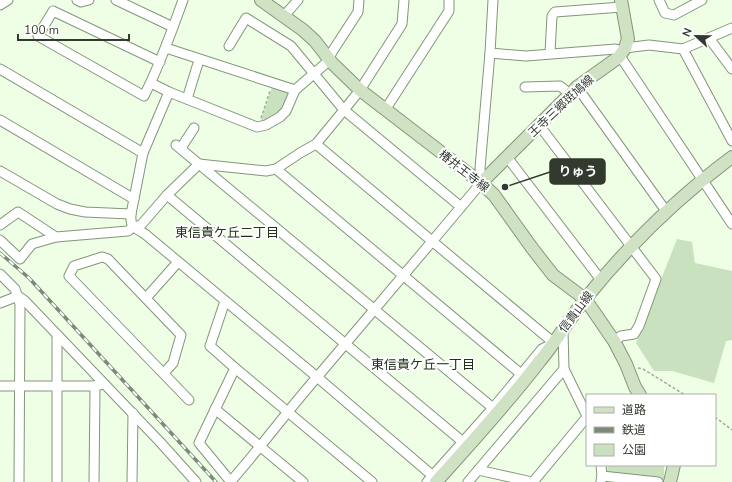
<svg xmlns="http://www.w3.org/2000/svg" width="732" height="482" viewBox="0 0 732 482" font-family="'Nunito Sans','Noto Sans JP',sans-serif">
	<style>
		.green { fill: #cae1bf }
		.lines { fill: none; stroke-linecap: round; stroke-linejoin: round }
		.minor-casing { stroke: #83967a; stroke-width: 11 }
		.secondary-casing { stroke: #83967a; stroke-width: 14 }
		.path { stroke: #9fad99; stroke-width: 1.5; stroke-dasharray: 3 2; stroke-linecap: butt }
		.minor { stroke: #fff; stroke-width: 9 }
		.secondary { stroke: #d0e2c4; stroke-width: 12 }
		.rail-casing { stroke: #7e8a79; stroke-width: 3.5 }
		.rail { stroke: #fff; stroke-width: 2; stroke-dasharray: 6; stroke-linecap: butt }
		.labels { text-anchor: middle; stroke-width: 4; stroke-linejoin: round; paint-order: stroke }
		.street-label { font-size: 12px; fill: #323a2e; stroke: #fff }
		.neighbourhood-label { font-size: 13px; fill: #223119; stroke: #fff }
		.leader { fill: none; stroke: #323a2e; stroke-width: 1.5 }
		.callout-dot { fill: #323a2e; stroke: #fff; stroke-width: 1.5 }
		.callout { fill: #323a2e; stroke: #323a2e; stroke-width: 1.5 }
		.callout-label { font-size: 13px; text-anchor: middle; font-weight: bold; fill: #fff }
	</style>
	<rect width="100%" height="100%" fill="#eeffe6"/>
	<!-- green -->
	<g class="green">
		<path d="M272,87H273L288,92L289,95C281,116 281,114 260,123Z"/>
		<polygon points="677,239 692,242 695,263 732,271 732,340 726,341 714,383 672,371 654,371 636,343"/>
		<polygon points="608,465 664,465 664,480 607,472"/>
	</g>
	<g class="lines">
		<defs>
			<g id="minor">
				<polyline points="77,0 81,2 89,0"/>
				<polyline points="116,0 173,27"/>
				<polyline points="659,0 665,13 674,15 702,0"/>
				<polyline points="0,5 8,0"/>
				<polyline points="284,16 298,0"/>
				<polyline points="709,38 732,69"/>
				<polyline points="229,46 246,18 291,46 344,110 461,207"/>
				<polyline points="166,48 295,90"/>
				<polyline points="625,48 649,45 683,49 732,28"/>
				<polyline points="683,49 732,141"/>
				<polyline points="490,53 526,56 616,49 622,52"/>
				<polyline points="550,53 552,16 555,12 622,7"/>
				<polyline points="619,57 622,59 732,224"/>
				<path d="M160,62L53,11L38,36L144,96C160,65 171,33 183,0"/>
				<polyline points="0,69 143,153"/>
				<polyline points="151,83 169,92 257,127 266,125 280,117 286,111 295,90 325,64 329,59 332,52 358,12 359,0"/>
				<polyline points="525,87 560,86 570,94"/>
				<polyline points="577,87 666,211"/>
				<path d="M169,92L143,153L131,214C130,228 134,227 145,234L317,377L433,476"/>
				<polyline points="187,99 199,60"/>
				<polyline points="385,110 449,11 449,0"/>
				<polyline points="0,120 134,199"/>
				<polyline points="539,125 656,279 639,326 634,334 621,336 614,341"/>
				<polyline points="316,144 554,343 542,349 493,408 427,482"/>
				<polyline points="176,145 493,408"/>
				<polyline points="181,148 194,128"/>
				<polyline points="507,157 601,280"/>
				<polyline points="276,169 521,374"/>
				<polyline points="0,171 57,204 70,209 85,212 131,214"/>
				<polyline points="167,195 463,442"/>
				<polyline points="0,225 18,212 56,237 128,231 133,227 141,225 167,195 199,164 266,171 276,169 300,153 316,144 344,110 360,90 402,24 404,0"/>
				<polyline points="0,240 20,259 32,244 56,237"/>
				<polyline points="0,274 15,289 20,304 19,482"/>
				<polyline points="146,298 178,262"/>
				<polyline points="225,301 210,346 235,368 199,443 231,482"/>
				<polyline points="0,303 18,296 25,301 160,442 196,482"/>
				<polyline points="563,330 564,369 587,416"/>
				<polyline points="235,368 372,482"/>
				<polyline points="164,373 173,363 181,335 108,259 102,257 74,266 69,276 189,400"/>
				<polyline points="0,386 94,386 104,384"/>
				<polyline points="215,409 303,482"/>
				<polyline points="478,470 532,482"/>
				<polyline points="602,476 658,482"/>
				<path d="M231,481C261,447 288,410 318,376C372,312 427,248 481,183L480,168L490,53L493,0"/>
				<polyline points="601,481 602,476 601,465"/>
				<polyline points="57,482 57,335"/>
				<polyline points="94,482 95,390 94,386"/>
				<polyline points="132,482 133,413"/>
				<polyline points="468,482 564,369"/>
				<polyline points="533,482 587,417"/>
			</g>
			<g id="secondary">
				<polyline points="261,0 303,30 315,41 332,63 360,90 481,183 494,195 532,248 553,275 585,299 590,306 614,341 626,364 635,387 640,395"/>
				<polyline points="481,183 577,87 619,57 625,48 628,39 621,0"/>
				<path d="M436,482C471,443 507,404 539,362C556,342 569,319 586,298C628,246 677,198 732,157"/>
				<polyline points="670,482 674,465"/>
			</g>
		</defs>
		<!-- minor casing -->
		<use href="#minor" class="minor-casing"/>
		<!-- secondary casing -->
		<use href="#secondary" class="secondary-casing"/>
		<!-- path -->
		<g class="path">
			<polyline points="261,118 270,91"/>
			<polyline points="638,368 643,369 685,395"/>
			<polyline points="715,417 732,430"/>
		</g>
		<!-- minor -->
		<use href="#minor" class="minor"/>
		<!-- secondary -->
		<use href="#secondary" class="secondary"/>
		<defs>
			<polyline id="rail" points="0,253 29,278 216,482"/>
		</defs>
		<!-- rail casing -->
		<use href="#rail" class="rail-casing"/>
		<!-- rail -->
		<use href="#rail" class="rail"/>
	</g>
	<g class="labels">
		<!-- street labels -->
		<g class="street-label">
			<text transform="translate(561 106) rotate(-43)" y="4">王寺三郷斑鳩線</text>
			<text transform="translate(464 171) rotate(38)" y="4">椿井王寺線</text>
			<text transform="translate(576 312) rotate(-53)" y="4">信貴山線</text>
		</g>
		<!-- neighbourhood labels -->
		<g class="neighbourhood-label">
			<text x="227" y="237">東信貴ケ丘二丁目</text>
			<text x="423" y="369">東信貴ケ丘一丁目</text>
		</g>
	</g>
	<!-- callouts -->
	<path class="leader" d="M505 187L550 172"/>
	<circle class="callout-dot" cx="505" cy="187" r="4"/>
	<rect class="callout" x="550" y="159" width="55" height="25" rx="4"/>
	<g class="callout-label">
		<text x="578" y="176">りゅう</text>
	</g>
	<!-- legend -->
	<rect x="586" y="394" width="130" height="72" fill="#ffffff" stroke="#adb0ab"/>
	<rect x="594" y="407" width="20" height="6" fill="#d0e2c4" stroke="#adb0ab"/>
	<text x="622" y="414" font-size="12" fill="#323a2e">道路</text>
	<rect x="594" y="427" width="20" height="6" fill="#7e8a79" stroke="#adb0ab"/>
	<text x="622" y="434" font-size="12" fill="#323a2e">鉄道</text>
	<rect x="594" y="444" width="20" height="12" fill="#cae1bf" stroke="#adb0ab"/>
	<text x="622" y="454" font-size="12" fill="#323a2e">公園</text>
	<!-- north arrow -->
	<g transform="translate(696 36) rotate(292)" stroke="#ffffff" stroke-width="3" paint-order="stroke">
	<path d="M0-3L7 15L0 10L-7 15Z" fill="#323a2e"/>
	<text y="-6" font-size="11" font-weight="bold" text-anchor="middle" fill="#323a2e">N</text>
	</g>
	<!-- scale -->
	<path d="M18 34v6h111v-6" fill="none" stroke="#323a2e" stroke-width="2"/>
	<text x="24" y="34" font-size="12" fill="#323a2e" stroke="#ffffff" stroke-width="3" paint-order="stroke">100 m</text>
</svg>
